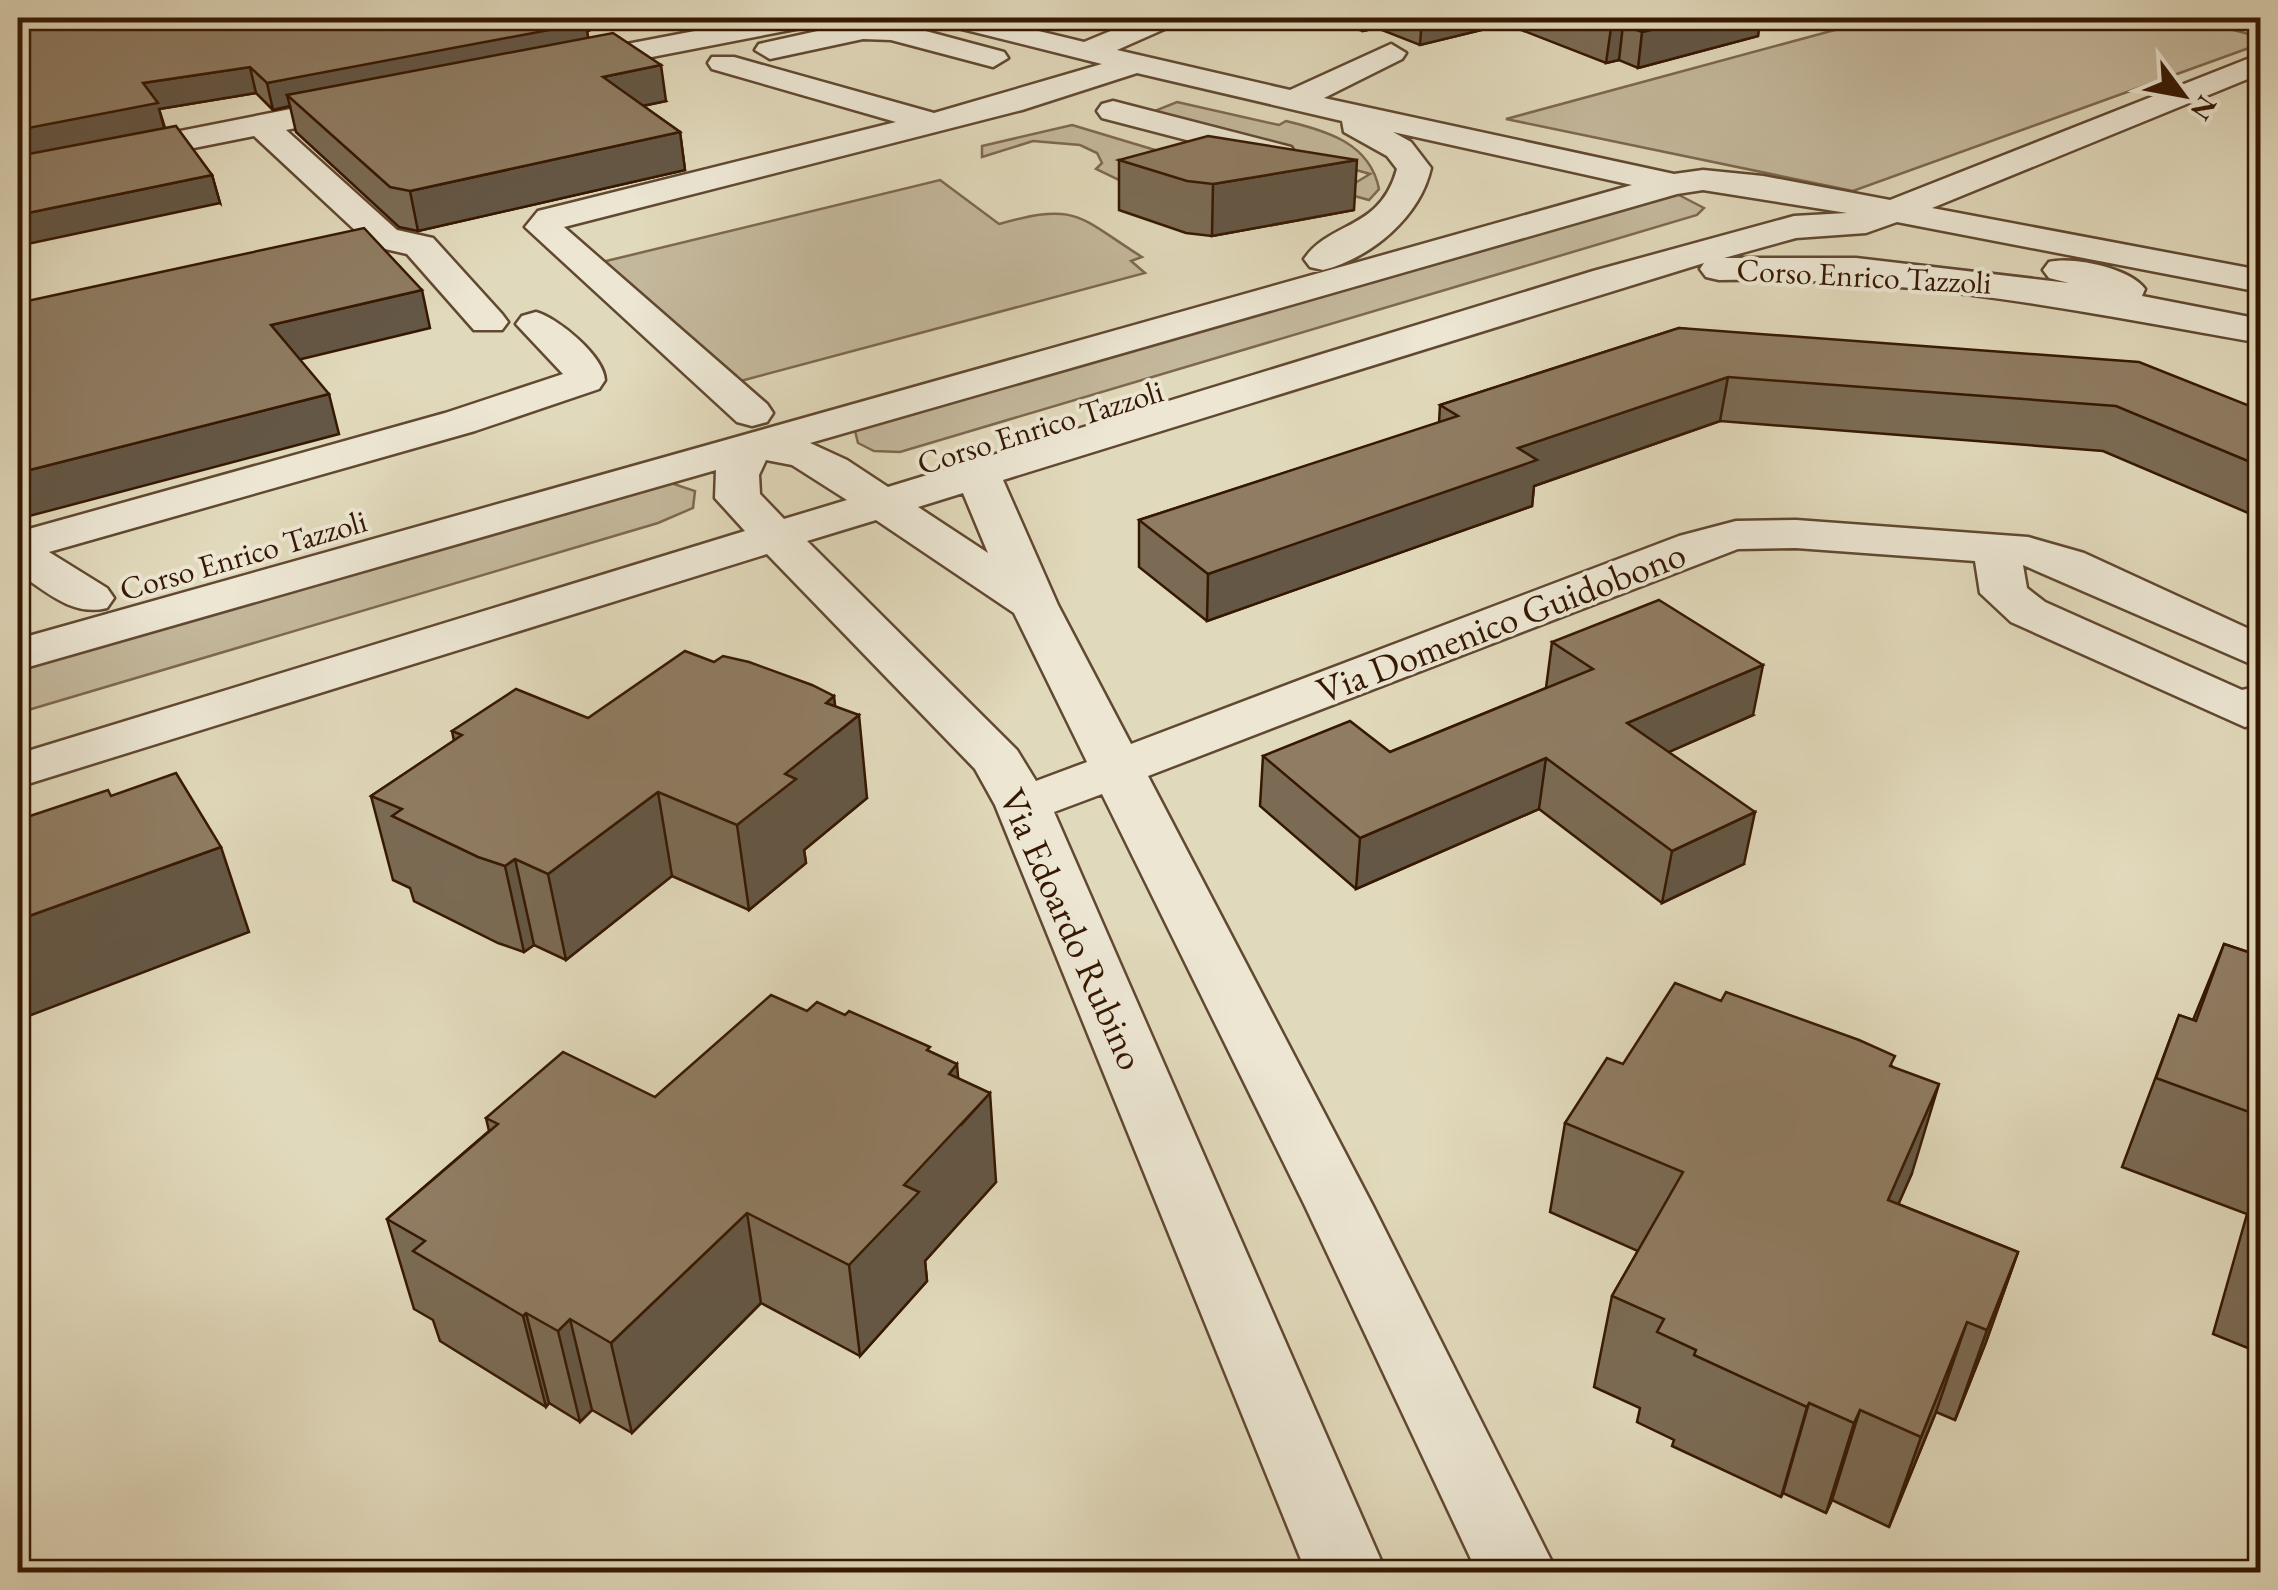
<svg xmlns="http://www.w3.org/2000/svg" width="2278" height="1590" viewBox="0 0 2278 1590" font-family="'EB Garamond',serif">
	<style>
		.green { fill: #c4b89c; stroke: #7d684f; stroke-width: 2.5 }
		.lines { fill: none; stroke-linecap: round; stroke-linejoin: round }
		.minor-casing { stroke: #614830; stroke-width: 5 }
		.minor { fill: #ece6d3; fill-rule: evenodd }
		.wall { fill: #7b6b54; stroke: #361802; stroke-width: 2.5 }
		.shaded-wall { fill: #645745; stroke: #361802; stroke-width: 2.5 }
		.building { fill: #8f7c62; stroke: #361802; stroke-width: 2.5 }
		.labels { text-anchor: middle; stroke-width: 8; stroke-linejoin: round; paint-order: stroke }
		.far-street-label { font-size: 32px; fill: #361802; stroke: #ece6d3 }
		.street-label { font-size: 38px; fill: #361802; stroke: #ece6d3 }
	</style>
	<rect width="100%" height="100%" fill="#e1d9bb"/>
	<filter id="stains"><feTurbulence type="fractalNoise" baseFrequency=".002" numOctaves="4"/><feColorMatrix values="0 0 0 0 .2 0 0 0 0 .09 0 0 0 0 .02 0 0 0 .5 -.17"/></filter>
	<radialGradient id="worn" r=".72"><stop offset=".6" stop-color="#630" stop-opacity="0"/><stop offset="1" stop-color="#630" stop-opacity=".3"/></radialGradient>
	<!-- green -->
	<g class="green">
		<polygon points="1879,18 2188,18 2260,37 2260,44 1853,191 1506,119"/>
		<path d="M1177,102L1279,125L1286,121C1327,131 1370,143 1379,189L1369,200L1340,192L1370,174L1152,112Z"/>
		<polygon points="1072,125 1205,165 1123,182 1096,169 1102,163 1097,153 1080,145 1033,141 982,157 982,146"/>
		<path d="M940,180L999,224C1078,202 1077,216 1142,257L1131,261L1145,273L733,383L598,263Z"/>
		<polygon points="1677,194 1704,208 1697,215 900,452 874,451 858,443 855,431 865,422 1653,195"/>
		<polygon points="668,482 695,491 693,508 658,523 18,713 18,665 626,489"/>
	</g>
	<g class="lines">
		<defs>
			<g id="minor">
				<polygon points="763,18 821,18 806,27 564,74 549,65 564,56"/>
				<path d="M937,18H985L1084,42L1142,18H1171L1169,27L1117,50L1290,90L1391,44L1406,53L1402,59L1324,98L1674,174L1703,170L1763,176L1890,200L2260,54V74L1932,208L2260,270V292L1897,222L1866,233L1796,238L1724,258H1856L2069,283L2049,278L2043,270L2049,262C2073,256 2130,268 2145,289L2142,296L2260,319V343C2072,310 1913,276 1719,280L1706,277L1700,269L1704,263L1003,480L1058,605L1131,744L1679,536L1736,521L1796,520L2028,537L2084,553L2260,634V668L2023,565L2027,588L2045,602L2242,690L2260,686V723L2245,727L2011,622L1980,593L1975,561L1796,548L1738,549L1148,776L1373,1206L1557,1572H1477L1305,1206L1102,794L1054,812L1386,1572H1306L995,805L975,769L767,554L18,787V754L745,531L715,498L716,470L18,670V639L1632,185L1393,132L1411,142L1431,168C1420,217 1371,258 1323,270L1310,267L1304,259C1331,220 1380,231 1397,169L1387,156L1344,132L1342,121L1137,73L1022,110L564,227L767,404L773,413L767,422L752,426L737,422L525,227L538,211L896,122L712,69L708,63L712,57H734L934,113L1102,64L942,24ZM1703,190L1847,213L1794,216L1593,271L888,487L847,460L810,443L1677,194ZM766,460L792,465L847,500L784,519L760,494L759,475ZM963,493L988,553L918,507ZM876,520L1014,613L1087,762L1036,781L1017,750L807,541Z"/>
				<polygon points="863,21 892,22 1004,52 1008,58 993,67 891,40 863,39 770,59 755,50 759,44"/>
				<polygon points="367,94 383,104 378,111 286,130 397,230 433,238 502,314 508,322 502,330 474,330 407,254 372,246 254,136 18,183 18,163"/>
				<polygon points="1113,101 1291,147 1296,154 1291,161 1279,164 1102,118 1097,111 1102,104"/>
				<path d="M536,312C558,318 604,356 605,380L599,389L475,431L49,552L107,588L114,598L107,608C72,617 46,591 18,573V532L445,413L563,374L516,324L522,316Z"/>
			</g>
		</defs>
		<!-- minor casing -->
		<use href="#minor" class="minor-casing"/>
		<!-- minor -->
		<use href="#minor" class="minor"/>
	</g>
	<!-- wall -->
	<g class="wall">
		<polygon points="18,18 629,18 587,31 588,38 666,101 643,106 680,132 685,170 418,231 399,227 296,132 290,106 273,110 256,93 159,109 165,128 212,175 220,203"/>
		<polygon points="1319,18 1793,18 1759,26 1758,36 1638,68 1619,60 1606,63 1506,24 1420,45 1377,28 1363,31"/>
		<polygon points="1119,160 1354,210 1212,236 1186,233 1119,210"/>
		<polygon points="1679,328 2260,410 2260,518 2103,451 1720,421 1534,486 1532,506 1207,621 1139,567 1139,520 1439,423 1440,405"/>
		<polygon points="1552,642 1753,715 1668,752 1744,864 1662,903 1539,809 1356,889 1260,806 1263,756 1390,752 1546,688"/>
		<polygon points="835,706 867,798 804,850 806,863 749,910 672,876 566,960 534,945 524,952 498,943 414,901 410,888 393,880 371,796 454,741 452,731 588,718"/>
		<polygon points="2224,944 2260,956 2260,1353 2213,1334 2247,1214 2122,1167 2179,1015 2193,1020"/>
		<polygon points="807,1011 930,1052 958,1078 996,1182 925,1261 927,1281 860,1356 761,1303 632,1433 592,1410 580,1422 549,1403 546,1407 440,1341 433,1320 414,1309 387,1219 489,1131 486,1118 655,1097"/>
		<polygon points="1623,1064 1892,1066 1912,1173 1898,1204 2018,1252 1986,1342 1955,1420 1936,1412 1889,1527 1832,1500 1826,1513 1783,1493 1781,1497 1672,1446 1674,1440 1637,1422 1640,1408 1594,1387 1612,1296 1638,1251 1550,1212 1565,1123"/>
	</g>
	<!-- shaded-wall -->
	<g class="shaded-wall">
		<polygon points="570,18 629,18 587,31 590,48 287,95 290,106 273,110 267,83"/>
		<polygon points="1364,18 1378,18 1377,28 1363,31"/>
		<polygon points="1422,18 1507,18 1506,24 1420,45"/>
		<polygon points="1701,18 1793,18 1759,26 1758,36 1638,68 1642,32"/>
		<polygon points="1623,25 1619,60 1606,63 1611,28"/>
		<polygon points="661,65 666,101 608,113 603,77"/>
		<polygon points="250,67 256,93 159,109 165,131 18,159 18,130 143,83"/>
		<polygon points="680,132 685,170 418,231 410,191"/>
		<polygon points="1357,160 1354,210 1212,236 1213,184"/>
		<polygon points="212,175 220,203 18,246 18,215"/>
		<polygon points="422,290 430,328 281,364 271,325"/>
		<polygon points="1728,377 1720,421 1534,486 1532,506 1207,621 1208,574 1518,448"/>
		<polygon points="329,394 339,434 18,519 18,473"/>
		<polygon points="1763,665 1753,715 1619,774 1627,723"/>
		<polygon points="834,696 838,732 859,715 867,798 804,850 806,863 749,910 737,825 785,774 826,703"/>
		<polygon points="1546,758 1539,809 1356,889 1360,838"/>
		<polygon points="658,792 672,876 566,960 548,874"/>
		<polygon points="1755,812 1744,864 1662,903 1672,851"/>
		<polygon points="221,847 249,932 18,1020 18,920"/>
		<polygon points="515,859 534,945 524,952 505,866"/>
		<polygon points="957,1064 962,1124 990,1093 996,1182 925,1261 927,1281 860,1356 849,1265 949,1074"/>
		<polygon points="1939,1084 1912,1173 1861,1290 1888,1200"/>
		<polygon points="747,1213 761,1303 632,1433 611,1343"/>
		<polygon points="2018,1252 1986,1342 1955,1420 1987,1330"/>
		<polygon points="526,1313 549,1403 546,1407 523,1316"/>
		<polygon points="570,1319 592,1410 580,1422 558,1331"/>
		<polygon points="1967,1322 1936,1412 1889,1527 1921,1437"/>
		<polygon points="1809,1403 1783,1493 1781,1497 1807,1407"/>
		<polygon points="1860,1410 1832,1500 1826,1513 1854,1423"/>
	</g>
	<!-- building -->
	<g class="building">
		<polygon points="18,18 578,18 586,23 267,83 250,67 143,83 158,103 18,130"/>
		<polygon points="1583,18 1701,18 1642,32 1623,25 1611,28"/>
		<polygon points="613,33 661,65 603,77 680,132 410,191 390,187 287,95"/>
		<polygon points="176,126 212,175 18,215 18,156"/>
		<polygon points="1208,136 1357,160 1213,184 1187,181 1119,160"/>
		<polygon points="364,228 422,290 271,325 329,394 18,473 18,303"/>
		<polygon points="1679,328 2139,362 2260,410 2260,466 2116,406 1728,377 1518,448 1537,460 1208,574 1139,520 1458,416 1440,405"/>
		<polygon points="1659,600 1763,665 1627,723 1755,812 1672,851 1546,758 1360,838 1263,756 1350,721 1390,752 1593,669 1552,642"/>
		<polygon points="685,651 714,662 723,656 749,662 812,685 834,696 826,703 859,715 785,774 796,779 737,825 658,792 548,874 515,859 505,866 478,857 392,816 402,809 371,796 462,735 452,731 516,689 588,718"/>
		<polygon points="176,773 221,847 18,920 18,820 108,790 111,796"/>
		<polygon points="2224,944 2260,956 2260,1116 2156,1078 2179,1015 2196,1021"/>
		<polygon points="1675,983 1721,1001 1726,992 1859,1040 1895,1056 1890,1066 1939,1084 1888,1200 2018,1252 1987,1330 1967,1322 1921,1437 1860,1410 1854,1423 1809,1403 1807,1407 1694,1355 1696,1350 1657,1332 1664,1319 1612,1296 1683,1172 1565,1123 1607,1058 1623,1064"/>
		<polygon points="771,995 807,1011 817,1002 845,1015 849,1011 930,1047 927,1050 957,1064 949,1074 990,1093 904,1185 919,1192 849,1265 747,1213 611,1343 570,1319 558,1331 526,1313 523,1316 413,1251 425,1241 387,1219 498,1124 486,1118 563,1052 655,1097"/>
		<polygon points="2260,1219 2260,1246 2254,1243"/>
	</g>
	<g class="labels">
		<!-- far-street labels -->
		<g class="far-street-label">
			<text transform="translate(1864 276) rotate(3)" y="11">Corso Enrico Tazzoli</text>
			<text transform="translate(1040 427) rotate(-17)" y="11">Corso Enrico Tazzoli</text>
			<text transform="translate(243 555) rotate(-16)" y="11">Corso Enrico Tazzoli</text>
		</g>
		<!-- street labels -->
		<g class="street-label">
			<text transform="translate(1501 622) rotate(-21)" y="13">Via Domenico Guidobono</text>
			<text transform="translate(1072 929) rotate(66)" y="13">Via Edoardo Rubino</text>
		</g>
	</g>
	<!-- margin -->
	<rect width="2278" height="1590" fill="none" stroke="#e1d9bb" stroke-width="60"/>
	<rect x="20" y="20" width="2238" height="1550" fill="none" stroke="#361802" stroke-width="5"/>
	<rect x="30" y="30" width="2218" height="1530" fill="none" stroke="#361802" stroke-width="2.5"/>
	<!-- north arrow -->
	<g transform="translate(2183 95) rotate(122)" stroke="#ece6d3" stroke-width="8" paint-order="stroke">
	<path d="M0-8L18 38L0 25L-18 38Z" fill="#361802"/>
	<text y="-15" font-size="28" font-weight="bold" text-anchor="middle" fill="#361802">N</text>
	</g>
	<rect width="100%" height="100%" filter="url(#stains)"/>
	<rect width="100%" height="100%" fill="url(#worn)"/>
</svg>
